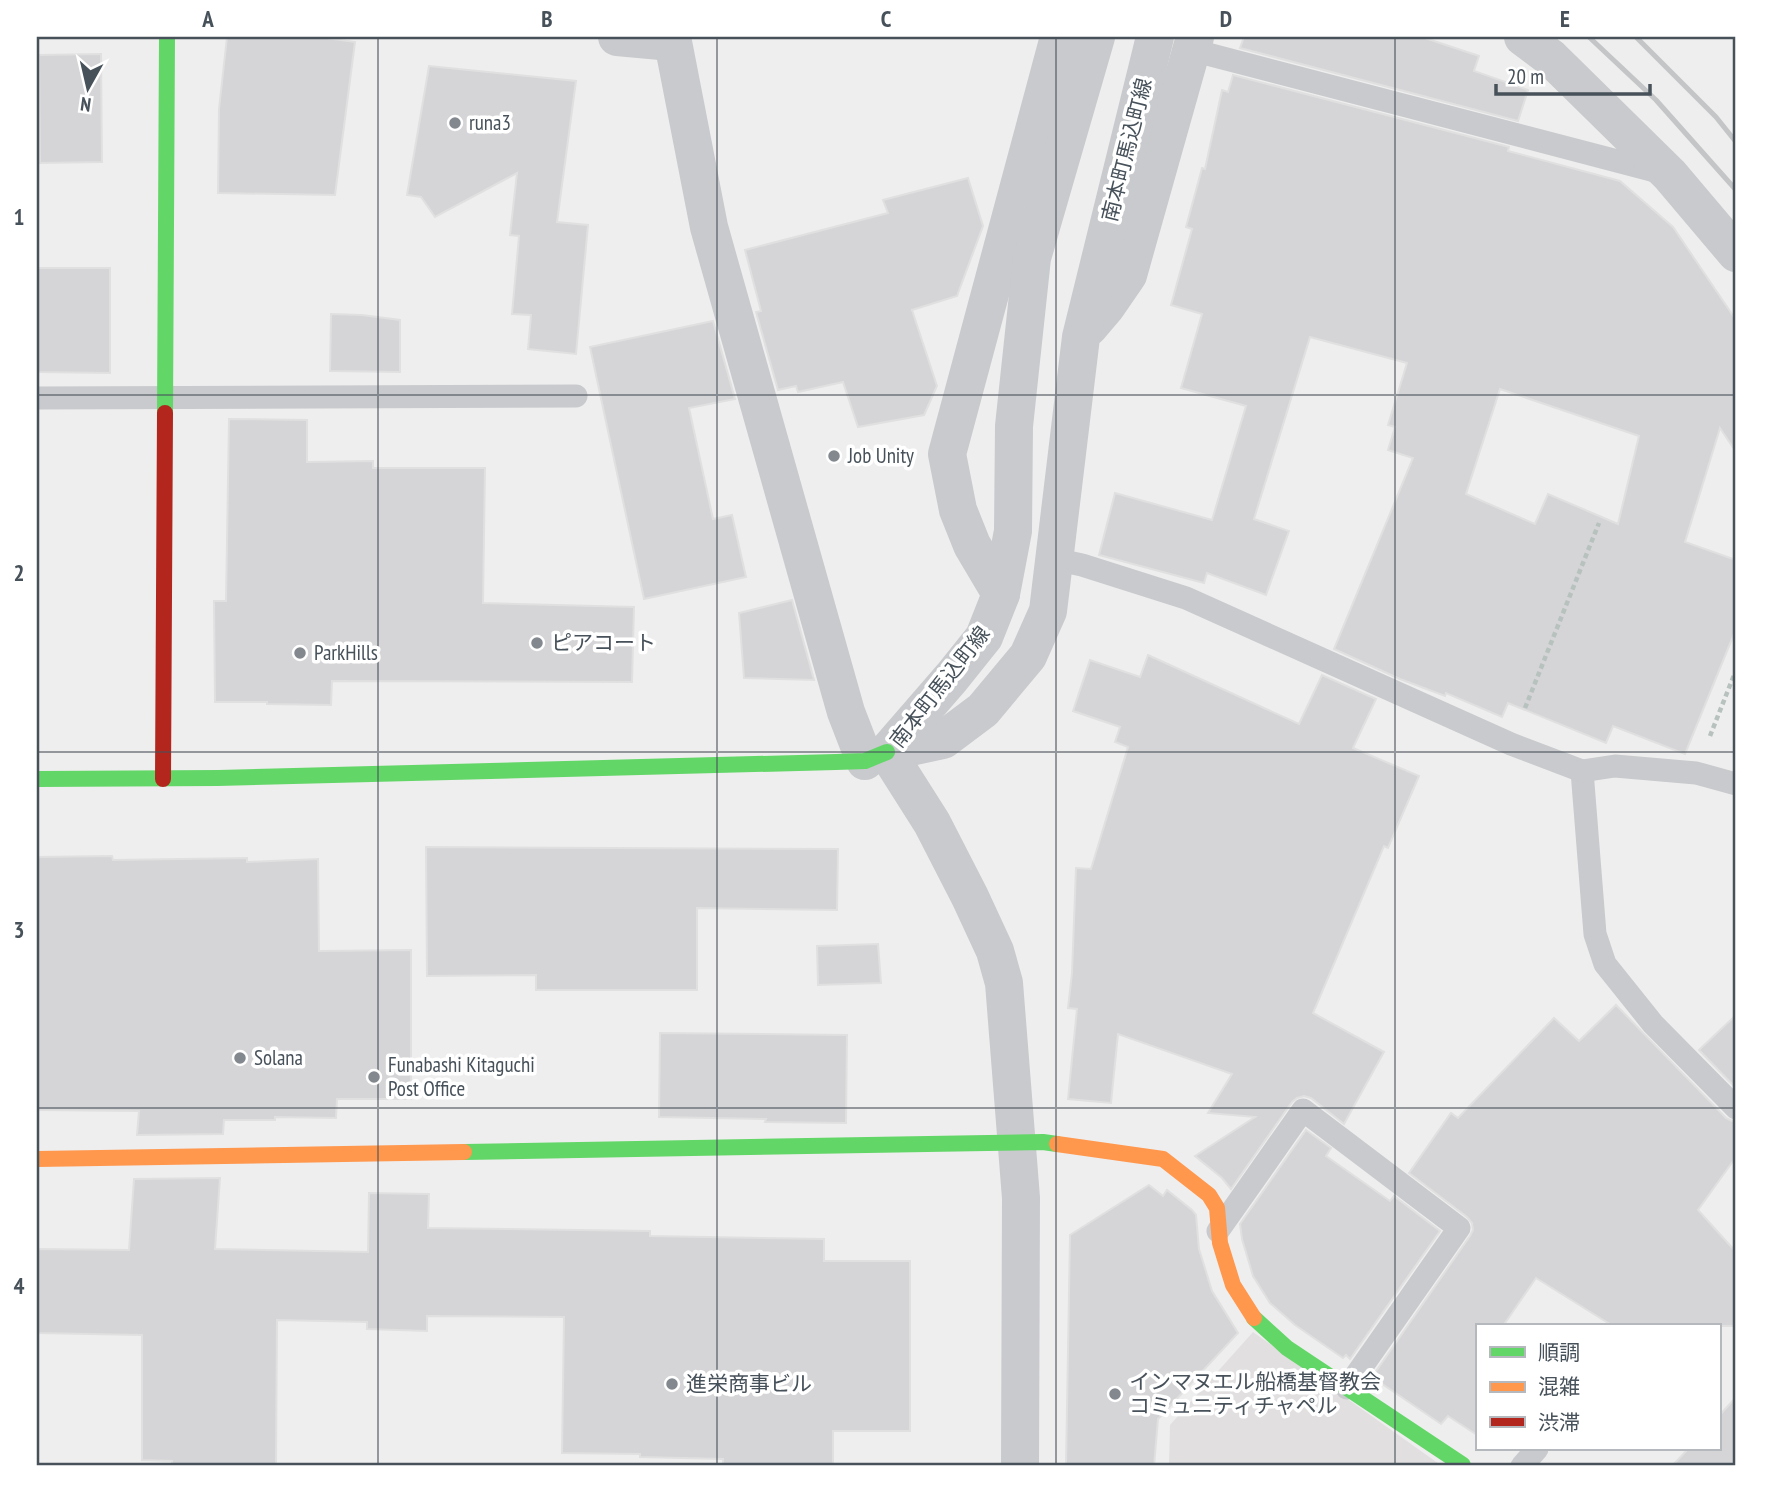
<svg xmlns="http://www.w3.org/2000/svg" width="1773" height="1503" viewBox="0 0 1773 1503" font-family="'PT Sans Narrow','Noto Sans JP',sans-serif">
	<style>
		.education { fill: #e1dfe0 }
		.building { fill: #d5d5d7; stroke: #e0e0e1; stroke-width: 2; fill-rule: evenodd }
		.lines { fill: none; stroke-linecap: round; stroke-linejoin: round }
		.path { stroke: #b7c2be; stroke-width: 4.5; stroke-dasharray: 5 3.5; stroke-linecap: butt }
		.lane { stroke: #c8cacd; stroke-width: 23 }
		.street { stroke: #c8cacd; stroke-width: 38 }
		.fast { stroke: #63d668; stroke-width: 16 }
		.slow { stroke: #ff974d; stroke-width: 16 }
		.jam { stroke: #b3261e; stroke-width: 16 }
		.rail { stroke: #c3c5c7; stroke-width: 5 }
		.grid { fill: none; stroke: #47515a; stroke-width: 2; stroke-opacity: 0.55 }
		.poi-dot { fill: #82888e; stroke: #fff; stroke-width: 2.5 }
		.labels { text-anchor: middle; stroke-width: 7; stroke-linejoin: round; paint-order: stroke }
		.poi-label { font-size: 21px; fill: #47515a; stroke: #fff; text-anchor: start }
		.street-label { font-size: 21px; fill: #47515a; stroke: #fff }
		.neatline { fill: none; stroke: #47515a; stroke-width: 2.5 }
		.grid-label { font-size: 23px; text-anchor: middle; font-weight: bold; fill: #47515a }
	</style>
	<rect width="100%" height="100%" fill="#efeeee"/>
	<!-- education -->
	<polygon class="education" points="1253,1332 1442,1466 1169,1466 1170,1425"/>
	<!-- building -->
	<g class="building">
		<polygon points="227,37 320,37 355,42 335,195 218,193 219,109"/>
		<polygon points="1244,37 1422,37 1479,56 1474,71 1528,90 1518,121 1240,48"/>
		<polygon points="101,54 102,162 40,163 39,55"/>
		<polygon points="429,66 576,81 557,222 588,225 576,354 528,349 531,315 512,314 519,236 510,235 517,173 435,217 421,197 407,195"/>
		<path d="M1233,75L1509,147L1508,151L1620,181L1673,227L1736,320V452L1720,428L1685,542L1736,560V629L1685,754L1613,726L1606,743L1508,703L1502,717L1446,693L1445,696L1400,679L1334,649L1413,458L1388,450L1395,427L1388,425L1407,363L1310,337L1254,519L1289,531L1266,595L1207,573L1204,583L1099,555L1115,493L1212,520L1246,406L1181,388L1202,314L1171,305L1192,229L1186,227L1202,168L1205,169L1222,90L1228,92ZM1500,389L1639,436L1618,524L1548,494L1535,524L1466,494Z"/>
		<polygon points="968,178 983,226 957,296 912,310 937,386 924,415 858,427 843,382 798,392 796,386 778,390 756,312 761,311 745,250 888,213 883,200"/>
		<polygon points="37,268 110,268 110,373 37,372"/>
		<polygon points="331,314 362,315 400,320 400,372 330,371"/>
		<polygon points="713,321 735,399 689,408 713,519 732,515 746,577 644,599 590,347"/>
		<polygon points="229,419 307,420 307,462 373,461 373,468 485,468 483,603 634,607 632,682 332,681 331,705 267,704 267,702 215,702 214,601 226,601"/>
		<polygon points="792,600 814,680 744,678 739,613"/>
		<polygon points="1148,655 1299,724 1322,675 1376,699 1353,748 1419,776 1388,848 1384,846 1313,1013 1384,1052 1344,1124 1311,1098 1304,1096 1297,1098 1292,1102 1231,1189 1222,1178 1195,1156 1255,1117 1208,1113 1232,1074 1118,1034 1111,1103 1068,1099 1077,1009 1068,1008 1072,973 1076,868 1091,869 1128,747 1115,742 1120,727 1073,711 1090,660 1140,677"/>
		<polygon points="426,847 838,849 837,910 697,908 697,990 536,990 536,975 427,976"/>
		<polygon points="112,856 113,860 247,858 247,862 318,859 319,951 411,950 411,1099 337,1099 336,1118 275,1117 275,1120 224,1120 223,1134 137,1135 139,1111 37,1110 37,857"/>
		<polygon points="878,944 881,983 818,985 817,946"/>
		<polygon points="1616,1005 1726,1118 1732,1121 1736,1122 1736,1157 1698,1210 1736,1252 1736,1326 1613,1326 1536,1278 1503,1326 1477,1326 1477,1435 1448,1416 1441,1424 1372,1377 1470,1236 1473,1230 1472,1223 1467,1217 1409,1173 1451,1113 1458,1118 1554,1018 1579,1041"/>
		<polygon points="1736,1015 1736,1088 1699,1050"/>
		<polygon points="660,1033 847,1035 846,1123 765,1122 766,1119 659,1117"/>
		<polygon points="1306,1130 1331,1148 1326,1156 1390,1201 1394,1196 1440,1231 1350,1359 1346,1355 1343,1358 1295,1325 1270,1303 1253,1276 1242,1239 1240,1224"/>
		<polygon points="220,1178 215,1249 368,1252 369,1193 429,1194 428,1228 650,1231 650,1236 824,1239 824,1261 910,1261 910,1431 833,1431 833,1466 723,1466 723,1459 640,1457 640,1454 562,1453 564,1317 427,1316 427,1331 367,1329 367,1322 277,1320 276,1466 172,1466 172,1461 142,1460 142,1335 37,1333 37,1249 129,1250 134,1179"/>
		<polygon points="1149,1185 1163,1196 1167,1190 1192,1210 1196,1215 1199,1249 1212,1291 1238,1333 1158,1419 1154,1466 1066,1466 1070,1235"/>
		<polygon points="1736,1397 1736,1466 1672,1466 1688,1449 1719,1449 1719,1416"/>
	</g>
	<g class="lines">
		<!-- path -->
		<g class="path">
			<polyline points="1525,708 1599,523"/>
			<polyline points="1710,736 1736,670"/>
		</g>
		<!-- lane -->
		<g class="lane">
			<polyline points="1192,50 1663,173"/>
			<polyline points="37,398 576,396"/>
			<polyline points="1054,559 1082,565 1186,598 1511,744 1582,771 1595,934 1605,964 1653,1024 1736,1108"/>
			<polyline points="1582,771 1615,766 1696,773 1736,784"/>
			<polyline points="1218,1231 1303,1110 1459,1228 1347,1388"/>
			<polyline points="1522,1466 1537,1449"/>
		</g>
		<!-- street -->
		<g class="street">
			<polyline points="617,37 672,42"/>
			<polyline points="672,37 709,227 846,712 865,761"/>
			<polyline points="1523,37 1551,58 1670,175 1736,253"/>
			<polyline points="1089,327 1106,307 1128,275 1195,37"/>
			<polyline points="1001,594 972,545 958,510 947,454 1059,37"/>
			<polyline points="887,752 943,740 983,710 1028,656 1048,611 1081,337 1155,37"/>
			<polyline points="887,752 952,677 984,637 1001,594 1013,531 1014,426 1032,258 1096,37"/>
			<polyline points="887,752 932,823 970,897 995,951 1004,983 1021,1198 1020,1466"/>
		</g>
		<!-- fast -->
		<g class="fast">
			<polyline points="165,413 167,37"/>
			<polyline points="37,779 218,778 836,762 865,761 887,752"/>
			<polyline points="464,1152 1043,1142 1057,1144"/>
			<polyline points="1254,1318 1287,1348 1463,1465"/>
		</g>
		<!-- slow -->
		<g class="slow">
			<polyline points="1057,1144 1163,1159 1209,1195 1217,1208 1220,1243 1233,1285 1254,1318"/>
			<polyline points="37,1159 464,1152"/>
		</g>
		<!-- jam -->
		<polyline class="jam" points="163,779 165,413"/>
		<!-- rail -->
		<g class="rail">
			<polyline points="1589,37 1656,100 1736,190"/>
			<polyline points="1636,37 1716,117 1736,142"/>
		</g>
	</g>
	<!-- grid -->
	<path class="grid" d="M378,37V1466M717,37V1466M1056,37V1466M1395,37V1466M37,395H1736M37,752H1736M37,1108H1736"/>
	<!-- markers -->
	<g class="poi-dot">
		<circle cx="455" cy="123" r="7"/>
		<circle cx="834" cy="456" r="7"/>
		<circle cx="537" cy="643" r="7"/>
		<circle cx="300" cy="653" r="7"/>
		<circle cx="240" cy="1058" r="7"/>
		<circle cx="374" cy="1077" r="7"/>
		<circle cx="672" cy="1384" r="7"/>
		<circle cx="1115" cy="1394" r="7"/>
	</g>
	<g class="labels">
		<!-- poi labels -->
		<g class="poi-label">
			<text x="469" y="130">runa3</text>
			<text x="848" y="463">Job Unity</text>
			<text x="551" y="650">ピアコート</text>
			<text x="314" y="660">ParkHills</text>
			<text x="254" y="1065">Solana</text>
			<text x="388" y="1072">Funabashi Kitaguchi<tspan x="388" dy="24">Post Office</tspan></text>
			<text x="1129" y="1389">インマヌエル船橋基督教会<tspan x="1129" dy="24">コミュニティチャペル</tspan></text>
			<text x="686" y="1391">進栄商事ビル</text>
		</g>
		<!-- street labels -->
		<g class="street-label">
			<text transform="translate(1127 150) rotate(-76)" y="7">南本町馬込町線</text>
			<text transform="translate(940 687) rotate(-52)" y="7">南本町馬込町線</text>
		</g>
	</g>
	<!-- border -->
	<rect width="1773" height="1503" fill="none" stroke="#ffffff" stroke-width="77"/>
	<!-- legend -->
	<rect x="1476" y="1324" width="245" height="126" fill="#ffffff" stroke="#b5b9bd" stroke-width="2"/>
	<rect x="1490" y="1347" width="35" height="10" fill="#63d668" stroke="#b5b9bd" stroke-width="2"/>
	<text x="1538" y="1360" font-size="21" fill="#47515a">順調</text>
	<rect x="1490" y="1382" width="35" height="10" fill="#ff974d" stroke="#b5b9bd" stroke-width="2"/>
	<text x="1538" y="1394" font-size="21" fill="#47515a">混雑</text>
	<rect x="1490" y="1417" width="35" height="10" fill="#b3261e" stroke="#b5b9bd" stroke-width="2"/>
	<text x="1538" y="1430" font-size="21" fill="#47515a">渋滞</text>
	<!-- north arrow -->
	<g transform="translate(88 88) rotate(188)" stroke="#ffffff" stroke-width="5" paint-order="stroke">
	<path d="M0-5L12 26L0 18L-12 26Z" fill="#47515a"/>
	<text y="-10" font-size="19" font-weight="bold" text-anchor="middle" fill="#47515a">N</text>
	</g>
	<!-- scale -->
	<path d="M1496 84v10h154v-10" fill="none" stroke="#47515a" stroke-width="3.5"/>
	<text x="1507" y="84" font-size="21" fill="#47515a" stroke="#ffffff" stroke-width="5" paint-order="stroke">20 m</text>
	<rect x="38" y="38" width="1696" height="1426" class="neatline"/>
	<g class="grid-label">
		<text x="208" y="27">A</text>
		<text x="547" y="27">B</text>
		<text x="886" y="27">C</text>
		<text x="1226" y="27">D</text>
		<text x="1565" y="27">E</text>
		<text x="19" y="225">1</text>
		<text x="19" y="581">2</text>
		<text x="19" y="938">3</text>
		<text x="19" y="1294">4</text>
	</g>
</svg>
